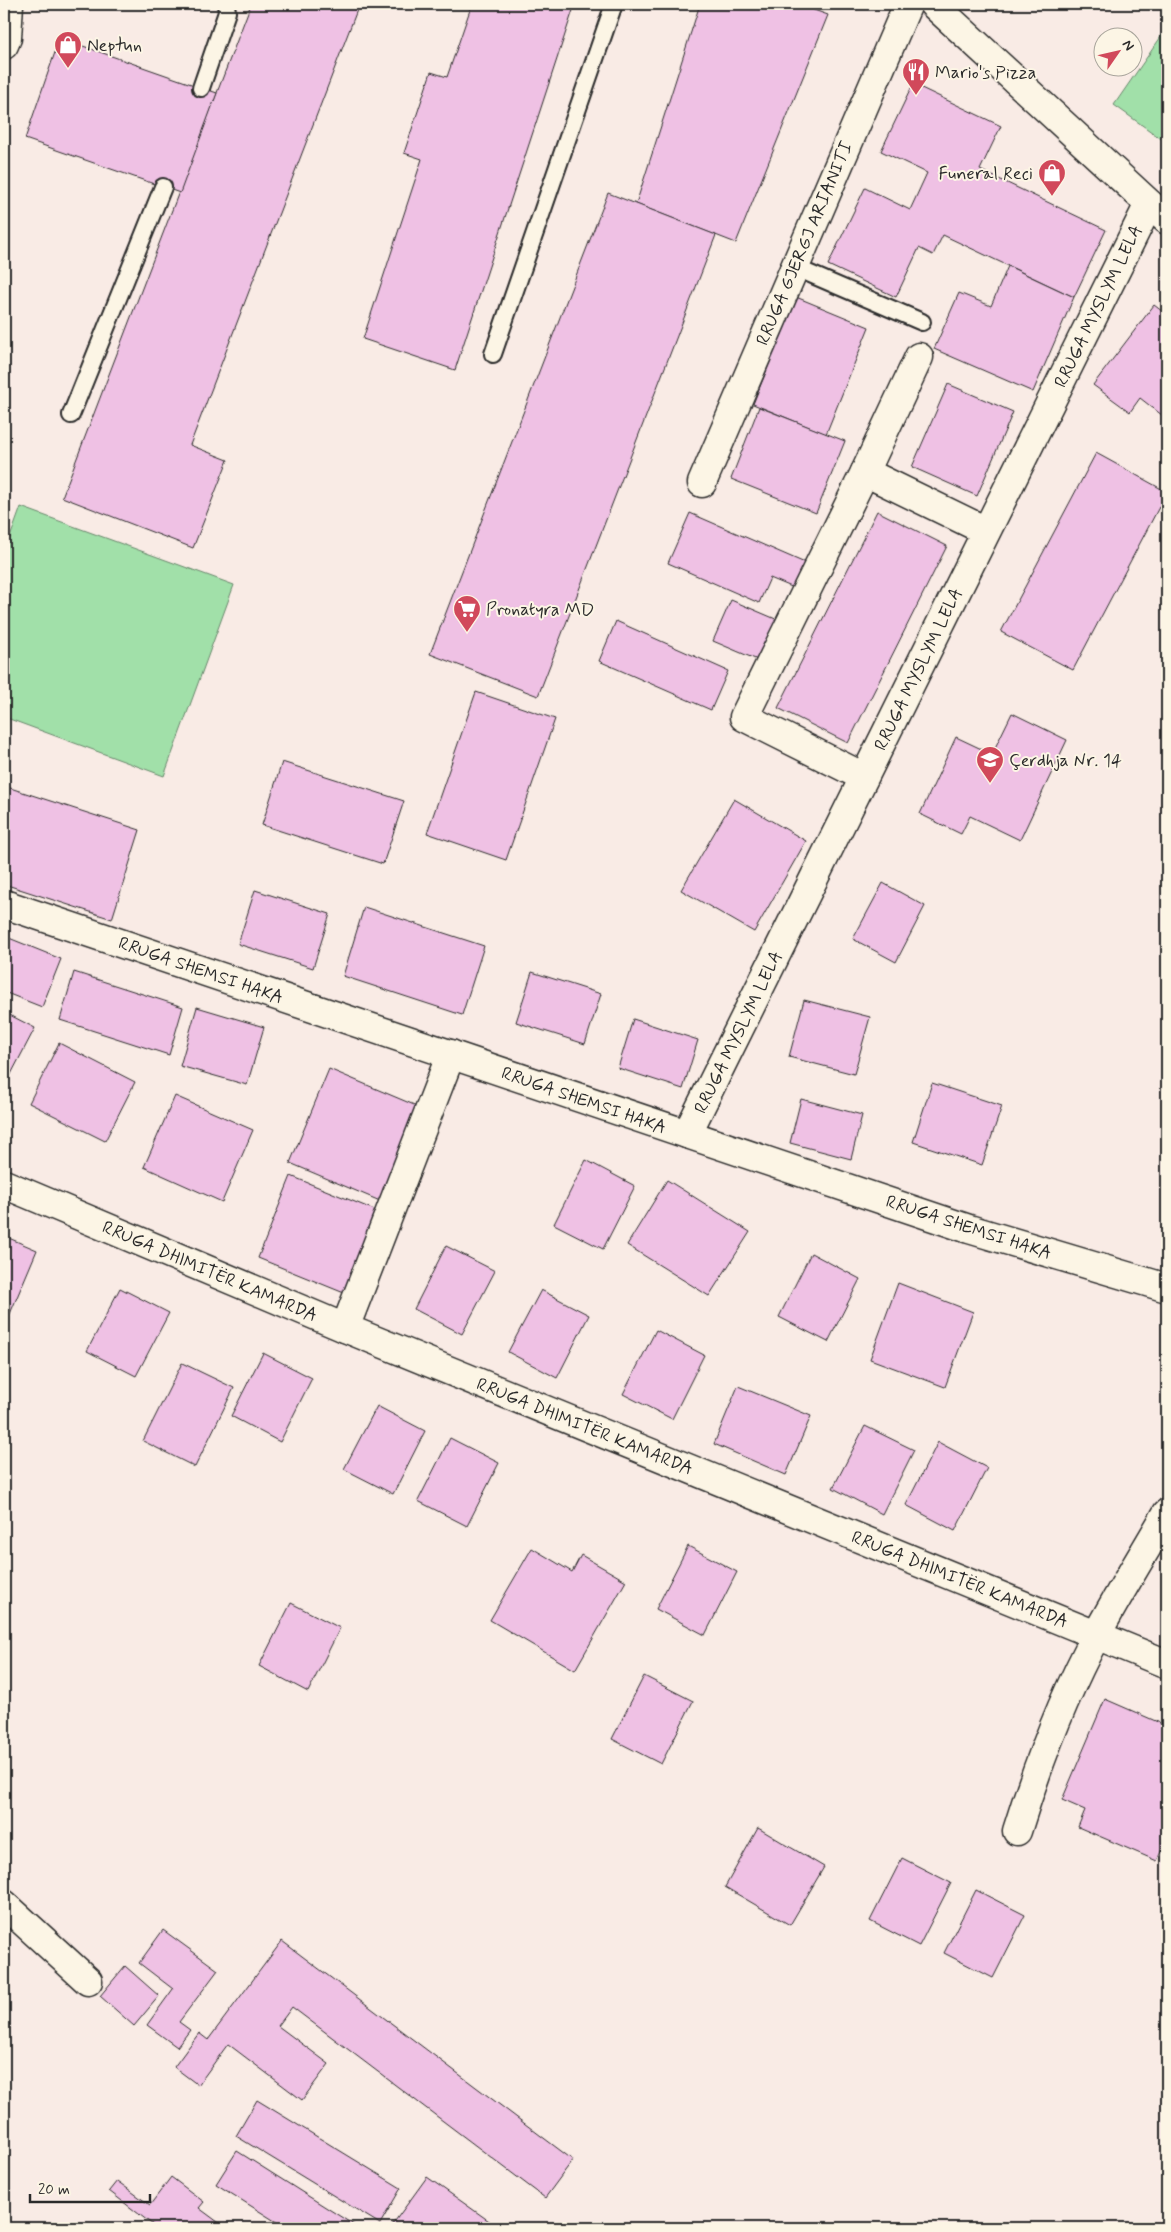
<svg xmlns="http://www.w3.org/2000/svg" width="1171" height="2232" viewBox="0 0 1171 2232" font-family="Mynerve,sans-serif">
	<style>
		.green { fill: #a1e0a9; stroke: #66866a }
		.building { fill: #efc1e4; stroke: #2b2b2b }
		.lines { fill: none; stroke-linecap: round; stroke-linejoin: round }
		.service-casing { stroke: #2b2b2b; stroke-width: 20 }
		.minor-casing { stroke: #2b2b2b; stroke-width: 31 }
		.secondary-casing { stroke: #2b2b2b; stroke-width: 31 }
		.service { stroke: #fcf5e5; stroke-width: 16 }
		.minor { stroke: #fcf5e5; stroke-width: 28 }
		.secondary { stroke: #fcf5e5; stroke-width: 28 }
		.labels { text-anchor: middle; stroke-width: 4; stroke-linejoin: round; paint-order: stroke }
		.poi-label { font-size: 18px; fill: #2b2b2b; stroke: #fcf5e5; text-anchor: start }
		.street-label { font-size: 18px; fill: #2b2b2b; stroke: #fcf5e5 }
	</style>
	<rect width="100%" height="100%" fill="#f9ebe5"/>
	<filter id="ink" filterUnits="userSpaceOnUse"><feTurbulence type="fractalNoise" baseFrequency=".02" numOctaves="2"/><feDisplacementMap in="SourceGraphic" scale="10" xChannelSelector="R" yChannelSelector="G"/><feConvolveMatrix kernelMatrix="1 2 1 2 8 2 1 2 1" color-interpolation-filters="sRGB"/></filter>
	<g filter="url(#ink)">
		<!-- green -->
		<g class="green">
			<polygon points="1167,28 1167,143 1114,105"/>
			<polygon points="21,507 234,585 164,776 4,717 4,554"/>
		</g>
		<!-- building -->
		<g class="building">
			<polygon points="251,4 342,4 357,10 190,445 228,460 193,548 62,497"/>
			<polygon points="472,4 575,4 455,370 363,339 422,159 404,153 431,72 447,77"/>
			<polygon points="700,4 797,4 828,15 736,243 636,204"/>
			<polygon points="60,38 217,93 180,193 25,139"/>
			<polygon points="913,84 1001,126 980,170 1106,230 1074,297 943,235 933,255 919,248 896,297 828,265 865,188 910,210 927,173 881,151"/>
			<polygon points="608,193 716,235 538,696 430,654"/>
			<polygon points="1008,266 1074,297 1033,392 934,349 959,293 991,306"/>
			<polygon points="796,297 869,327 826,434 753,404"/>
			<polygon points="1154,305 1167,315 1167,419 1140,398 1130,412 1093,385"/>
			<polygon points="948,384 1013,412 977,496 912,467"/>
			<polygon points="759,407 845,441 816,513 731,479"/>
			<polygon points="1096,453 1167,492 1073,670 1001,632"/>
			<polygon points="877,511 947,546 848,743 778,708"/>
			<polygon points="690,513 805,563 794,588 770,578 759,603 668,563"/>
			<polygon points="731,600 778,620 760,661 713,641"/>
			<polygon points="616,621 728,671 711,710 599,661"/>
			<polygon points="476,692 555,719 506,860 427,833"/>
			<polygon points="1012,713 1067,740 1020,840 970,816 961,834 920,814 956,737 992,754"/>
			<polygon points="282,762 404,801 383,864 262,825"/>
			<polygon points="4,786 140,830 112,919 4,884"/>
			<polygon points="734,799 806,841 754,932 681,890"/>
			<polygon points="883,883 925,906 896,962 853,939"/>
			<polygon points="255,890 330,914 313,968 238,944"/>
			<polygon points="364,907 484,946 462,1015 343,976"/>
			<polygon points="4,936 61,959 42,1007 4,992"/>
			<polygon points="74,972 183,1007 169,1055 60,1020"/>
			<polygon points="532,972 601,994 585,1044 516,1022"/>
			<polygon points="804,1000 870,1017 854,1074 789,1057"/>
			<polygon points="197,1007 264,1027 247,1085 180,1066"/>
			<polygon points="4,1012 35,1028 9,1078 4,1075"/>
			<polygon points="633,1019 698,1040 683,1089 618,1068"/>
			<polygon points="59,1043 135,1082 105,1141 29,1103"/>
			<polygon points="329,1069 419,1107 380,1201 290,1163"/>
			<polygon points="932,1083 1002,1106 982,1165 913,1142"/>
			<polygon points="175,1096 253,1130 222,1202 144,1167"/>
			<polygon points="801,1099 862,1115 851,1159 790,1143"/>
			<polygon points="586,1160 635,1186 603,1249 554,1224"/>
			<polygon points="291,1176 382,1213 349,1295 258,1258"/>
			<polygon points="667,1180 750,1232 709,1296 627,1245"/>
			<polygon points="4,1236 37,1250 4,1328"/>
			<polygon points="446,1246 495,1271 462,1334 414,1309"/>
			<polygon points="811,1253 860,1279 828,1342 779,1317"/>
			<polygon points="898,1283 973,1312 945,1387 870,1359"/>
			<polygon points="120,1288 169,1313 136,1376 87,1351"/>
			<polygon points="541,1290 589,1315 557,1378 508,1352"/>
			<polygon points="656,1330 704,1355 672,1419 623,1394"/>
			<polygon points="263,1353 312,1378 280,1442 231,1416"/>
			<polygon points="182,1363 234,1388 195,1467 143,1441"/>
			<polygon points="738,1386 811,1416 786,1475 714,1444"/>
			<polygon points="377,1406 425,1431 393,1494 344,1469"/>
			<polygon points="865,1426 914,1450 882,1514 833,1488"/>
			<polygon points="450,1438 499,1463 467,1526 418,1501"/>
			<polygon points="938,1442 987,1468 955,1531 906,1505"/>
			<polygon points="688,1546 737,1572 705,1635 656,1609"/>
			<polygon points="532,1548 572,1572 581,1555 626,1581 575,1670 490,1620"/>
			<polygon points="291,1603 340,1628 308,1692 259,1666"/>
			<polygon points="644,1676 693,1701 661,1764 612,1739"/>
			<polygon points="1105,1699 1167,1726 1167,1837 1157,1861 1078,1827 1085,1810 1062,1800"/>
			<polygon points="758,1828 824,1867 790,1925 725,1887"/>
			<polygon points="902,1858 951,1883 919,1946 870,1921"/>
			<polygon points="976,1890 1025,1915 993,1978 944,1953"/>
			<polygon points="163,1930 218,1970 179,2022 190,2030 177,2047 147,2025 173,1989 139,1963"/>
			<polygon points="282,1941 573,2160 545,2198 292,2007 278,2026 329,2064 302,2100 228,2044 198,2085 174,2067 199,2033 208,2040"/>
			<polygon points="125,1966 159,1996 134,2026 100,1996"/>
			<polygon points="257,2100 401,2188 380,2224 236,2136"/>
			<polygon points="237,2151 357,2227 356,2228 286,2228 216,2184"/>
			<polygon points="171,2177 204,2202 199,2208 226,2228 157,2228 109,2191 117,2181 150,2205"/>
			<polygon points="427,2177 499,2228 390,2228"/>
		</g>
		<g class="lines">
			<defs>
				<g id="service">
					<polyline points="201,88 227,12 226,4"/>
					<polyline points="794,267 922,322"/>
					<polyline points="493,354 614,4"/>
					<polyline points="71,415 163,187"/>
				</g>
				<g id="minor">
					<polyline points="4,45 7,38 9,4"/>
					<polyline points="865,472 986,531"/>
					<polyline points="702,483 908,4"/>
					<polyline points="864,777 744,717 865,472 919,357"/>
					<polyline points="4,904 969,1229 1167,1288"/>
					<polyline points="687,1134 1149,204"/>
					<polyline points="4,1184 345,1328 1167,1664"/>
					<polyline points="345,1328 451,1054"/>
					<path d="M1017,1831C1038,1763 1063,1697 1097,1634C1119,1593 1144,1553 1167,1513"/>
					<polyline points="4,1904 88,1981"/>
				</g>
				<polyline id="secondary" points="933,4 1167,220"/>
			</defs>
			<!-- service casing -->
			<use href="#service" class="service-casing"/>
			<!-- minor casing -->
			<use href="#minor" class="minor-casing"/>
			<!-- secondary casing -->
			<use href="#secondary" class="secondary-casing"/>
			<!-- service -->
			<use href="#service" class="service"/>
			<!-- minor -->
			<use href="#minor" class="minor"/>
			<!-- secondary -->
			<use href="#secondary" class="secondary"/>
		</g>
	</g>
	<!-- icons -->
	<defs>
		<symbol id="shop-pin" viewBox="-11 -11 22 30"><path d="M0 17L-7.5 6A9.5 9.5 0 1 1 7.5 6Z" fill="#d1495b" stroke="#fcf5e5"/><path d="M-5-2.5h2.3a2.7 3.5 0 0 1 5.4 0H5L5.5 6h-11ZM-1.5-2.5h3a1.5 2.3 0 0 0-3 0Z" fill="#fff"/></symbol>
		<symbol id="restaurant-pin" viewBox="-11 -11 22 30"><path d="M0 17L-7.5 6A9.5 9.5 0 1 1 7.5 6Z" fill="#d1495b" stroke="#fcf5e5"/><path d="M-5-6h1v4h1v-4h1v4h1v-4h1v5L-1.5 .5V6h-2V.5L-5-1ZM5-6V6H3V1.5H1.5Q1.5-4 5-6Z" fill="#fff"/></symbol>
		<symbol id="supermarket-pin" viewBox="-11 -11 22 30"><path d="M0 17L-7.5 6A9.5 9.5 0 1 1 7.5 6Z" fill="#d1495b" stroke="#fcf5e5"/><path d="M-6-5.5h2.5l.6 2H6L4.5 2H-2.5L-4.4-4H-6ZM-1.5 3.2a1.3 1.3 0 1 0 .1 0ZM3 3.2a1.3 1.3 0 1 0 .1 0Z" fill="#fff"/></symbol>
		<symbol id="school-pin" viewBox="-11 -11 22 30"><path d="M0 17L-7.5 6A9.5 9.5 0 1 1 7.5 6Z" fill="#d1495b" stroke="#fcf5e5"/><path d="M0-5L7-2L0 1L-7-2ZM-4 1L0 2.5L4 1V4Q0 6-4 4Z" fill="#fff"/></symbol>
	</defs>
	<g fill-rule="evenodd">
		<use href="#shop-pin" x="52" y="29" width="32" height="43"/>
		<use href="#restaurant-pin" x="900" y="56" width="32" height="43"/>
		<use href="#shop-pin" x="1036" y="157" width="32" height="43"/>
		<use href="#supermarket-pin" x="451" y="593" width="32" height="43"/>
		<use href="#school-pin" x="974" y="744" width="32" height="43"/>
	</g>
	<g class="labels">
		<!-- poi labels -->
		<g class="poi-label">
			<text x="87" y="51">Neptun</text>
			<text x="935" y="78">Mario's Pizza</text>
			<text x="1033" y="179" text-anchor="end">Funeral Reci</text>
			<text x="486" y="615">Pronatyra MD</text>
			<text x="1009" y="766">Çerdhja Nr. 14</text>
		</g>
		<!-- street labels -->
		<g class="street-label">
			<text transform="translate(804 243) rotate(-67)" y="6">RRUGA GJERGJ ARIANITI</text>
			<text transform="translate(1098 306) rotate(-64)" y="6">RRUGA MYSLYM LELA</text>
			<text transform="translate(918 669) rotate(-64)" y="6">RRUGA MYSLYM LELA</text>
			<text transform="translate(201 970) rotate(19)" y="6">RRUGA SHEMSI HAKA</text>
			<text transform="translate(738 1032) rotate(-64)" y="6">RRUGA MYSLYM LELA</text>
			<text transform="translate(584 1100) rotate(19)" y="6">RRUGA SHEMSI HAKA</text>
			<text transform="translate(969 1227) rotate(18)" y="6">RRUGA SHEMSI HAKA</text>
			<text transform="translate(210 1271) rotate(23)" y="6">RRUGA DHIMITËR KAMARDA</text>
			<text transform="translate(585 1426) rotate(22)" y="6">RRUGA DHIMITËR KAMARDA</text>
			<text transform="translate(960 1579) rotate(22)" y="6">RRUGA DHIMITËR KAMARDA</text>
		</g>
	</g>
	<!-- margin -->
	<rect width="1171" height="2232" fill="none" stroke="#fcf5e5" stroke-width="20"/>
	<rect x="10" y="10" width="1151" height="2212" fill="none" stroke="#2b2b2b" stroke-width="2" filter="url(#ink)"/>
	<!-- north arrow -->
	<g transform="translate(1118 52) rotate(56)"><circle r="24" fill="#fcf5e5" stroke="#a8a49b"/>
	<path d="M0-4L9 19L0 12L-9 19Z" fill="#d1495b"/>
	<text y="-8" font-size="14" font-weight="bold" text-anchor="middle" fill="#2b2b2b">N</text>
	</g>
	<!-- scale -->
	<path d="M30 2194v8h120v-8" fill="none" stroke="#2b2b2b" stroke-width="2.5"/>
	<text x="38" y="2194" font-size="15" fill="#2b2b2b" stroke="#fcf5e5" stroke-width="4" paint-order="stroke">20 m</text>
</svg>
